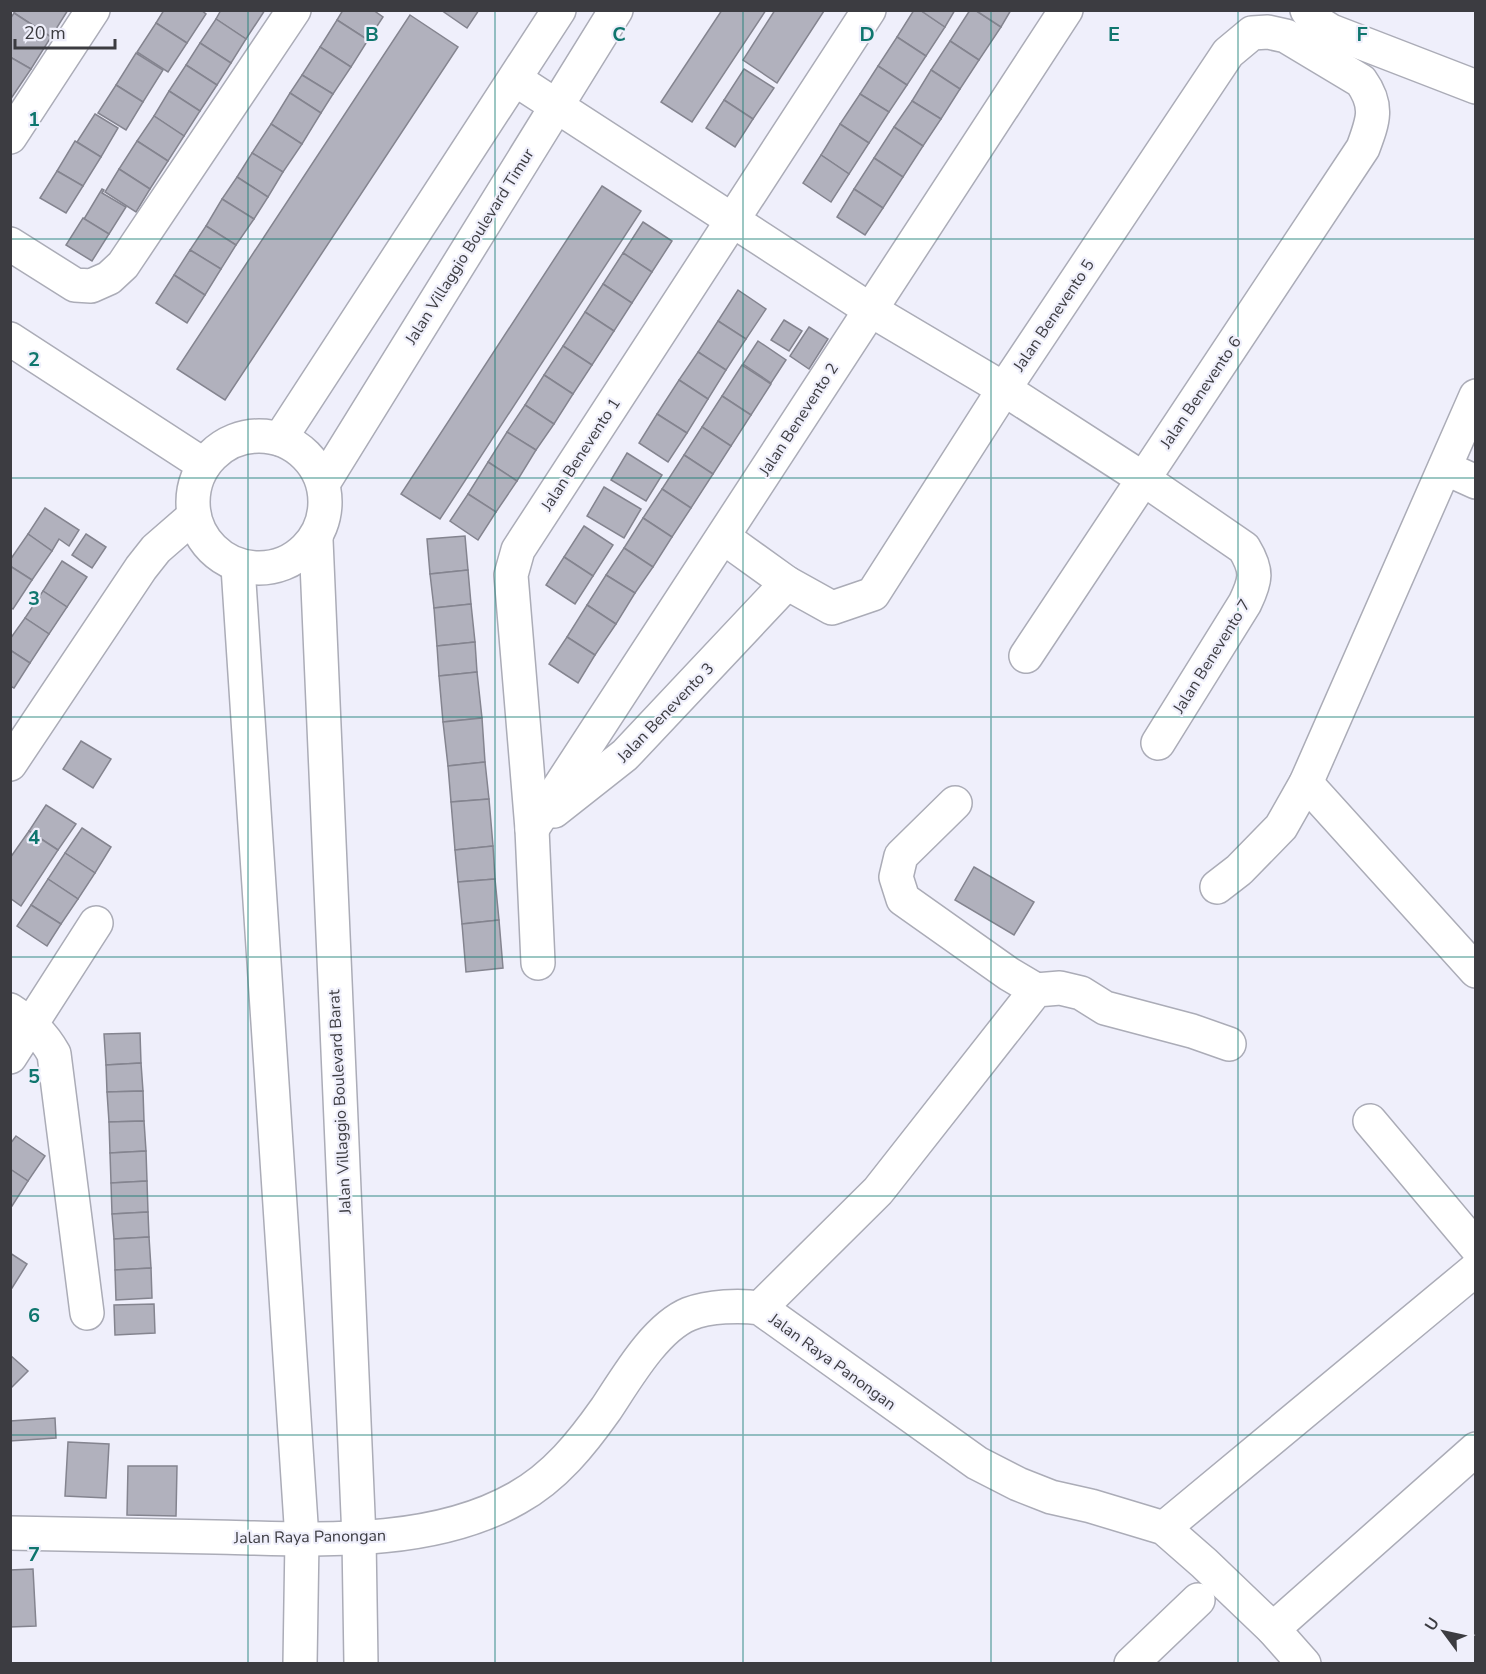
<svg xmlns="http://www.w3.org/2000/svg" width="1486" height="1674" viewBox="0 0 1486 1674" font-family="'Nunito Sans',sans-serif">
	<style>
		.building { fill: #b1b1bd; stroke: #84848f; stroke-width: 1.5 }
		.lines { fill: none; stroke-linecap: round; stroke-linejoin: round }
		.minor-casing { stroke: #abacb7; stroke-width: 36 }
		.minor { stroke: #fff; stroke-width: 33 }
		.grid { fill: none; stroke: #0f766e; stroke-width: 1.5; stroke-opacity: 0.55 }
		.labels { text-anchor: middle; stroke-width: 4.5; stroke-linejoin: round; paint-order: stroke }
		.street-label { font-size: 16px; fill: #3c3c41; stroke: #efeffb }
		.grid-label { font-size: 20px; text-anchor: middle; font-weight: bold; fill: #0f766e; stroke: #efeffb; stroke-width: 4.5; stroke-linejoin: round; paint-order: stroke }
	</style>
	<rect width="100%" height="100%" fill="#efeffb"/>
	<!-- building -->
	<g class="building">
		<polygon points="16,10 68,10 51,37 14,13"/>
		<polygon points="164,10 201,10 206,14 187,43 156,23"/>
		<polygon points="221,10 265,10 246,39 216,19"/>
		<polygon points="343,10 373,10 383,17 368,40 337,20"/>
		<polygon points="441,10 479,10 467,28"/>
		<polygon points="722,10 766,10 692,122 661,102"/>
		<polygon points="775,10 824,11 777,83 743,60"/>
		<polygon points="914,10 920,10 945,27 926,56 897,37"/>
		<polygon points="920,10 955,10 945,27"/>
		<polygon points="970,10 975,10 1001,27 979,60 950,41"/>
		<polygon points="975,10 1011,10 1001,27"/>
		<polygon points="14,13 51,37 31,69 10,57 10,19"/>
		<polygon points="410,15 458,47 225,400 177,369"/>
		<polygon points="216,19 246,39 231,63 200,43"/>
		<polygon points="337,20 368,40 351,67 320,47"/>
		<polygon points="156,23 187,43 168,72 137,52"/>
		<polygon points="897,37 926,56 907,85 878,66"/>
		<polygon points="950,41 979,60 960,89 931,70"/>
		<polygon points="200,43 231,63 217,85 186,65"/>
		<polygon points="320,47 351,67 333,94 302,75"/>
		<polygon points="136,53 163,70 143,102 116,85"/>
		<polygon points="10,57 31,69 10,100"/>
		<polygon points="186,65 217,85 200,111 169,91"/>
		<polygon points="878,66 907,85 889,112 860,94"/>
		<polygon points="744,69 774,88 753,119 724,100"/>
		<polygon points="931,70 960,89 941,119 912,101"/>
		<polygon points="302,75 333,94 321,113 290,93"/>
		<polygon points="116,85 143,102 126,130 98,113"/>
		<polygon points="169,91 200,111 184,136 154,116"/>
		<polygon points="290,93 321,113 302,144 271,124"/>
		<polygon points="860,94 889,112 869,143 840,124"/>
		<polygon points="724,100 753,119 735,147 706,128"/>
		<polygon points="912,101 941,119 923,146 894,127"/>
		<polygon points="95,114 118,128 101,157 77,142"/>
		<polygon points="154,116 184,136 168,161 137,141"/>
		<polygon points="271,124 302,144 283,172 252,153"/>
		<polygon points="840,124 869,143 849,174 821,155"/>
		<polygon points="894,127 923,146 903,177 874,158"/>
		<polygon points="75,141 101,157 83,186 57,171"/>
		<polygon points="137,141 168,161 150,189 119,169"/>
		<polygon points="252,153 283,172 268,197 237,177"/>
		<polygon points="821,155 849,174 831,202 803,183"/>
		<polygon points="874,158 903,177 883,208 854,189"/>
		<polygon points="119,169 150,189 136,212 105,192"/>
		<polygon points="57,171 83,186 66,213 40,198"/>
		<polygon points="237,177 268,197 254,219 222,199"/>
		<polygon points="602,186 641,211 440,519 401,494"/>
		<polygon points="102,189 104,190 102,193 126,207 109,234 84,219"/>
		<polygon points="854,189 883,208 865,235 837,217"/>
		<polygon points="222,199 254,219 236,245 206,226"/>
		<polygon points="83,218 109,234 92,261 66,245"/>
		<polygon points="643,222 672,241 652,272 623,253"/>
		<polygon points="206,226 236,245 221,269 190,250"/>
		<polygon points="190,250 221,269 205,295 174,275"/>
		<polygon points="623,253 652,272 632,303 603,284"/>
		<polygon points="174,275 205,295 187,323 156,303"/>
		<polygon points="603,284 632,303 614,331 585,312"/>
		<polygon points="738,290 766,309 746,339 718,321"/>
		<polygon points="585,312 614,331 592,365 563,346"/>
		<polygon points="784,320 802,331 789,351 771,340"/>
		<polygon points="718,321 746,339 726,370 698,352"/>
		<polygon points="809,327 828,339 809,369 790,356"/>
		<polygon points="758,341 786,360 771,383 743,364"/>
		<polygon points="563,346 592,365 573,394 544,375"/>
		<polygon points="698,352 726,370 708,399 679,380"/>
		<polygon points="742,365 771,384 751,415 722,396"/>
		<polygon points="544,375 573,394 554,424 525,405"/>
		<polygon points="679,380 708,399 687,433 657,414"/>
		<polygon points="722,396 751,415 731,446 702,427"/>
		<polygon points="525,405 554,424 536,450 507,432"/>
		<polygon points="657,414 687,433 668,462 639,443"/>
		<polygon points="702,427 731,446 713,474 684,455"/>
		<polygon points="507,432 536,450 517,481 488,462"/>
		<polygon points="627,453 662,475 646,501 611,480"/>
		<polygon points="684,455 713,474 691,508 662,489"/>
		<polygon points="488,462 517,481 496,512 468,494"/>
		<polygon points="604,487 641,509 624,538 587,516"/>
		<polygon points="662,489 691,508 672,537 643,518"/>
		<polygon points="468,494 496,512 478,540 450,521"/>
		<polygon points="45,508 79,530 69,546 59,539 52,551 28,534"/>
		<polygon points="643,518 672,537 653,567 624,548"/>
		<polygon points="584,526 613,545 593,576 564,557"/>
		<polygon points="28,534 52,551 32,580 10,566 10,560"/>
		<polygon points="86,534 106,547 92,568 72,555"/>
		<polygon points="465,536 468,570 430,574 427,539"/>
		<polygon points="624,548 653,567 635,593 606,575"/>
		<polygon points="564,557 593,576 575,604 546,585"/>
		<polygon points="62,561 87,577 67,607 43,591"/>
		<polygon points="10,566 32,580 13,609 10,607"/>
		<polygon points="468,570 471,604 434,608 430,574"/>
		<polygon points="606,575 635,593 616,624 587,605"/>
		<polygon points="43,591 67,607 49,634 25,618"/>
		<polygon points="471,604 475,642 437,646 434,608"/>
		<polygon points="587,605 616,624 595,655 567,637"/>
		<polygon points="25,618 49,634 30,663 10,650 10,639"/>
		<polygon points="567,637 595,655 578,683 549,664"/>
		<polygon points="475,642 477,672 439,676 437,646"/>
		<polygon points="10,650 30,663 14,688 10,686"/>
		<polygon points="477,672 482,718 443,722 439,676"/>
		<polygon points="482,718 485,762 448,766 443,722"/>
		<polygon points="81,741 111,759 93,788 63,769"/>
		<polygon points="485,762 489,799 451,802 448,766"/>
		<polygon points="489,799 493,846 455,850 451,802"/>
		<polygon points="46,805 76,824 58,850 29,831"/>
		<polygon points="82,828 111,847 95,873 65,853"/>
		<polygon points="29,831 58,850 21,906 10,898 10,858"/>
		<polygon points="493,846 495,879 458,882 455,850"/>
		<polygon points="65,853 95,873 78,899 48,879"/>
		<polygon points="974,867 1034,902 1014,935 955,900"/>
		<polygon points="48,879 78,899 61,924 31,905"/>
		<polygon points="495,879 499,920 462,924 458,882"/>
		<polygon points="31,905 61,924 47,946 17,926"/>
		<polygon points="499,920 503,968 466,972 462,924"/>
		<polygon points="140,1033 141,1063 106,1065 104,1034"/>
		<polygon points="141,1063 143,1091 107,1092 106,1065"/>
		<polygon points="143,1091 144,1121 109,1122 107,1092"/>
		<polygon points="144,1121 146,1151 110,1153 109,1122"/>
		<polygon points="16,1136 45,1156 28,1181 10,1169 10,1144"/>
		<polygon points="146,1151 147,1181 111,1183 110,1153"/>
		<polygon points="10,1169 28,1181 12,1206 10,1205"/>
		<polygon points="147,1181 148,1212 112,1214 111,1183"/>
		<polygon points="148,1212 149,1237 114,1239 112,1214"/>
		<polygon points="149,1237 151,1268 115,1270 114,1239"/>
		<polygon points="10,1253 27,1264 12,1288 10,1287"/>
		<polygon points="151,1268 152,1298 116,1300 115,1270"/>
		<polygon points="154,1304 155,1333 115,1335 114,1305"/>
		<polygon points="10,1355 28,1371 10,1389"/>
		<polygon points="55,1418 56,1438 10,1441 10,1421"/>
		<polygon points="68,1442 109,1444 106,1498 65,1496"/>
		<polygon points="128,1466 177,1466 176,1516 127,1515"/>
		<polygon points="33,1569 36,1626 10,1627 10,1570"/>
	</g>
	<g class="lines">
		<defs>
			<g id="minor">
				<polyline points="1307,10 1315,21 1331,31 1476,87"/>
				<path d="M515,79L869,309L1004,389L1142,478L1244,548C1258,571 1256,580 1245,603L1158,743"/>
				<polyline points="10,137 93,10"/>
				<polyline points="10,244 75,285 91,286 109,278 123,265 294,10"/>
				<polyline points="10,339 204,465"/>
				<circle cx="259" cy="502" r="66"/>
				<polyline points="280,439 559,10"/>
				<polyline points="1445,468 1476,482"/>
				<polyline points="324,482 616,10"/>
				<path d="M723,537L787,583L832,608L873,594L1004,389L1228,53L1252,33L1268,32L1286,36L1361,81C1379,106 1373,121 1363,148L1026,656"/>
				<polyline points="316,540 359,1538 361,1664"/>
				<polyline points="238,567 302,1539 300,1664"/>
				<polyline points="10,764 141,568 156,549 194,516"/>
				<polyline points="1306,783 1476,971"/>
				<polyline points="955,803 901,856 896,877 903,899 1009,974 1036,990"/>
				<polyline points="554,811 625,755 787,583"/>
				<polyline points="532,829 1066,10"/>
				<polyline points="1217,887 1239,870 1281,827 1306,783 1476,396"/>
				<polyline points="538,963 532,829 511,575 518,550 869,10"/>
				<path d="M10,1010C30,1023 43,1034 54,1054L87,1313"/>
				<polyline points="10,1057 96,923"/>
				<polyline points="1370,1121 1476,1247"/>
				<polyline points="760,1308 878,1191 1036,990 1060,988 1081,993 1105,1008 1192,1031 1229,1044"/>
				<polyline points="1164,1528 1476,1269"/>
				<path d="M10,1533C79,1534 147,1536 215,1537C312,1539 429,1548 517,1498C555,1477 582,1443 606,1409C626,1379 655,1328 689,1314C709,1306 740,1305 760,1308L977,1463L1018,1484L1051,1497L1091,1506L1164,1528L1204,1563L1273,1629L1304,1664"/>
				<polyline points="1273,1629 1476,1449"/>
				<polyline points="1131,1664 1198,1600"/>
			</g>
		</defs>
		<!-- minor casing -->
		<use href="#minor" class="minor-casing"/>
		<!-- minor -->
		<use href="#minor" class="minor"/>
	</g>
	<!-- grid -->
	<path class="grid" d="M248,10V1664M495,10V1664M743,10V1664M991,10V1664M1238,10V1664M10,239H1476M10,478H1476M10,717H1476M10,957H1476M10,1196H1476M10,1435H1476"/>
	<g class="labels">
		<!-- street labels -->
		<g class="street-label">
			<text transform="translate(469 246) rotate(-58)" y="6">Jalan Villaggio Boulevard Timur</text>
			<text transform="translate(1053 315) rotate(-56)" y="6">Jalan Benevento 5</text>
			<text transform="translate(1200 392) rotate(-56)" y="6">Jalan Benevento 6</text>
			<text transform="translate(798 419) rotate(-57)" y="6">Jalan Benevento 2</text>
			<text transform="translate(580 454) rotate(-57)" y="6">Jalan Benevento 1</text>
			<text transform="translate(1211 656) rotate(-58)" y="6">Jalan Benevento 7</text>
			<text transform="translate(665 712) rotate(-46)" y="6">Jalan Benevento 3</text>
			<text transform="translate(339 1102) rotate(-93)" y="6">Jalan Villaggio Boulevard Barat</text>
			<text transform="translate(833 1361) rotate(36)" y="6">Jalan Raya Panongan</text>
			<text transform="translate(310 1536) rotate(-1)" y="6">Jalan Raya Panongan</text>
		</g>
	</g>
	<g class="grid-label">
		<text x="372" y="41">B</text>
		<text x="619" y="41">C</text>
		<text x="867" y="41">D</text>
		<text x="1114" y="41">E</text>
		<text x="1362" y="41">F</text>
		<text x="34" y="126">1</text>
		<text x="34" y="366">2</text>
		<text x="34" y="605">3</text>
		<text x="34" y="844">4</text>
		<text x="34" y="1083">5</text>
		<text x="34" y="1322">6</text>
		<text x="34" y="1561">7</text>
	</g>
	<!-- border -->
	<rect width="1486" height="1674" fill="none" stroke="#3c3c41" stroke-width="24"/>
	<!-- north arrow -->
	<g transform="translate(1444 1632) rotate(303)" stroke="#efeffb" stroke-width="4.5" paint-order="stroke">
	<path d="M0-4.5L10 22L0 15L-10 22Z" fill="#3c3c41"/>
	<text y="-9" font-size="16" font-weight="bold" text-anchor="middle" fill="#3c3c41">U</text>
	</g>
	<!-- scale -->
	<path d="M15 39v9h100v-9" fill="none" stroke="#3c3c41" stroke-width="3"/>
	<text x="24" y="39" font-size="18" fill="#3c3c41" stroke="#efeffb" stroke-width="4.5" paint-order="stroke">20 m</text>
</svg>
